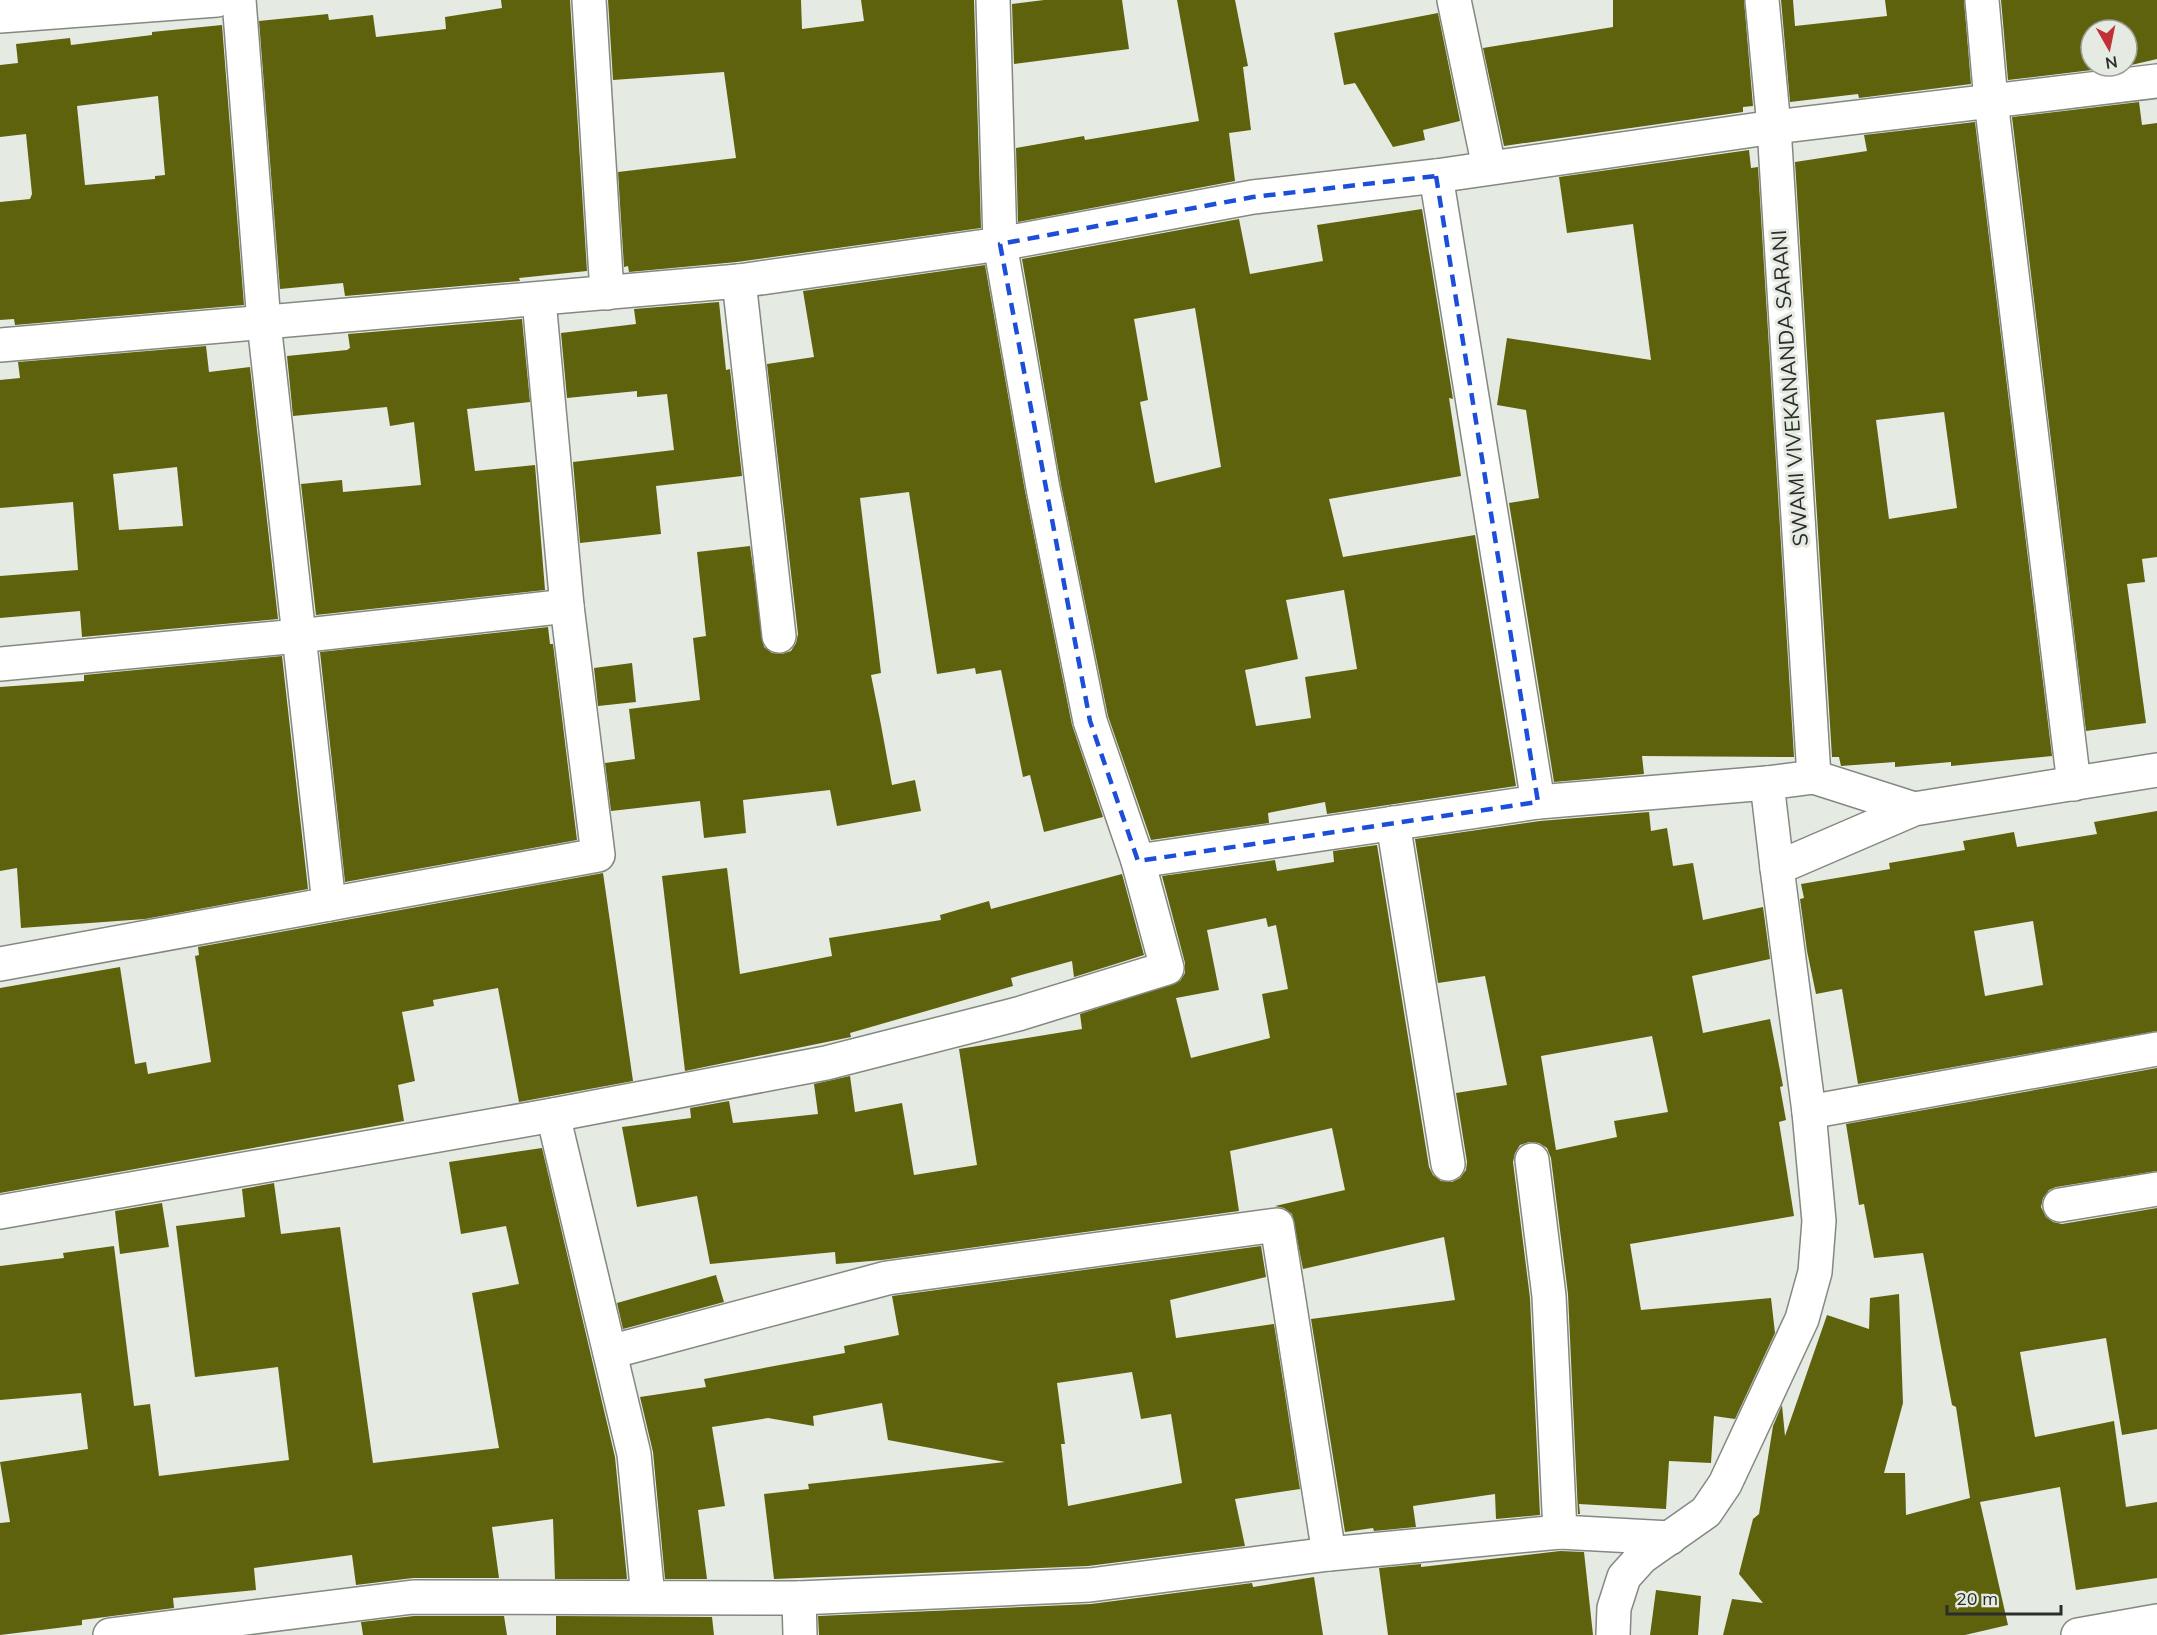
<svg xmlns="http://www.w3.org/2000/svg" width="2157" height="1635" viewBox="0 0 2157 1635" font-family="Mulish,sans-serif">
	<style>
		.building { fill: #5e620d; fill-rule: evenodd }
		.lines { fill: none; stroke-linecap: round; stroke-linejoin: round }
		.street-casing { stroke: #838980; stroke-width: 36 }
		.secondary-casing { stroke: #838980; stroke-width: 36 }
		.street { stroke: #fff; stroke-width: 33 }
		.secondary { stroke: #fff; stroke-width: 33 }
		.marked { fill: none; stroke: #1d4ed8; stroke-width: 4.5; stroke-dasharray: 12 8; stroke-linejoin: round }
		.labels { text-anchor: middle; stroke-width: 6; stroke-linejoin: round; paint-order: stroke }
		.street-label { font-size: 21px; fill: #2b2d2a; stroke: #e5ebe2 }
	</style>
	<rect width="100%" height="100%" fill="#e5ebe2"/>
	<!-- building -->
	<g class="building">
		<polygon points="501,0 570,0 587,271 519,278 520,281 345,296 343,283 280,289 259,21 328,14 329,20 373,15 376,37 446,29 445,17 502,8"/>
		<polygon points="608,0 801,0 802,29 864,21 861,0 974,0 981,228 737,262 629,272 628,266 624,267 618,172 736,158 724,72 613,80"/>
		<polygon points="1044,0 1122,0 1129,49 1014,64 1012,4"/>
		<polygon points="1177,0 1235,0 1248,66 1243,67 1251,130 1229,133 1235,181 1018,222 1016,148 1084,136 1085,140 1199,121"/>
		<polygon points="1613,0 1744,0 1753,106 1743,107 1743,112 1504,146 1483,48 1613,27"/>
		<polygon points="1781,0 1793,0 1795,26 1887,16 1885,0 1964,0 1971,84 1859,98 1858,94 1790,102"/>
		<polygon points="2001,0 2157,0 2157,59 2127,66 2127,30 2091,30 2091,66 2125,66 2008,80"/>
		<polygon points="1438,13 1460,121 1423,130 1425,140 1393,147 1355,83 1344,85 1334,33"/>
		<path d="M222,25L244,305L15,325L14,319L0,320V202L30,199L32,194L26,134L0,137V65L18,63L16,44L70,38L71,45L152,35V32ZM158,96L165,175L155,176V179L85,185L77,106Z"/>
		<polygon points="2139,102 2142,125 2157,123 2157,557 2142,559 2145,582 2127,584 2146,723 2086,731 2012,117"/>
		<path d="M1975,122L2052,756L1951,766V762L1895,767V762L1841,766L1839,757H1832L1795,162L1867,151L1864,135ZM1944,412L1957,508L1889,519L1876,420Z"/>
		<polygon points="1749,150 1751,168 1758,167 1794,757 1642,756 1644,774 1554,782 1509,503 1539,498 1526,410 1497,405 1507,338 1651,360 1633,224 1567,233 1559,177"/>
		<path d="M1422,209L1453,399L1449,398L1461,476L1329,499L1343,557L1475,535L1516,786L1327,814L1325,802L1268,813L1269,823L1151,840L1108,716L1061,485L1022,259L1239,219L1250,274L1323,261L1317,225ZM1195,308L1221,467L1155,483L1140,402L1148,400L1134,319ZM1344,590L1357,669L1305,677L1311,718L1256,726L1245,670L1298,659L1286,600Z"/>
		<polygon points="985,265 1025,491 1072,725 1103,817 1044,832 1030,775 1023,777 1001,670 976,674 975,668 937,674 909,492 860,498 881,673 871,675 881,725 892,785 915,780 921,811 837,826 830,790 743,800 746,833 704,838 700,801 611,811 605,763 635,759 629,709 700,700 693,638 706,636 697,552 750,546 764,647 772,653 782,654 791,651 796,643 798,634 767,364 814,357 803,291"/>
		<polygon points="719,302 726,370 730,369 742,476 656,486 661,534 580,543 573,462 674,450 667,394 637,397 637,391 567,398 561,333 636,324 634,309"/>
		<polygon points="522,319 530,402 467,409 475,471 535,465 545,590 316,615 301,484 342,480 343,492 421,485 414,422 390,426 387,407 293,416 287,356 347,350 350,348 348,334"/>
		<path d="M206,346L209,372L250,367L278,619L82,637L80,611L0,618V576L78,570L73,502L0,508V380L20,378L18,362ZM177,467L183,526L119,530L113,474Z"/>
		<polygon points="548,627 550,644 553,644 577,840 345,882 320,652"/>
		<polygon points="282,656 308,889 145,919 21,928 17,868 0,871 0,687 84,681 84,675"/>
		<polygon points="632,663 636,702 598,706 594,668"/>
		<path d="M2157,811V1031L1858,1084L1842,989L1816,994L1807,951L1800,899L1804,898L1801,884L1890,869L1889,863L1965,850L1963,841L2014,832L2017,847L2097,834L2094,822ZM2033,921L2043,985L1985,996L1974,931Z"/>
		<path d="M1649,812L1651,831L1667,828L1673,866L1693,863L1703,920L1763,907L1770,959L1692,976L1703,1033L1770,1019L1783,1086L1780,1087L1786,1120L1779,1122L1794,1216L1630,1244L1641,1310L1771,1298L1775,1333L1735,1419L1714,1416L1711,1463L1669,1461L1666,1509L1579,1504L1580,1514H1578L1568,1294L1551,1158L1547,1148L1539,1143L1529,1142L1520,1145L1515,1153L1513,1162L1530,1298L1540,1515L1496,1519L1495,1494L1413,1506L1416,1527L1374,1531L1373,1528L1345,1532L1311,1319L1455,1300L1444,1237L1303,1269L1292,1214L1284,1208L1275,1206L1345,1190L1332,1128L1230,1151L1239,1211L882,1260L836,1264L835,1252L710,1264L697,1196L637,1207L622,1127L691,1118L690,1108L729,1101L733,1123L818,1114L814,1084L850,1076L855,1112L902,1103L914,1175L977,1165L959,1049L1082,1029L1080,1014L1180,981L1185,973V963L1162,876L1275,860L1277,871L1334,862L1333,851L1377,845L1429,1167L1433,1175L1441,1181L1452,1182L1460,1178L1466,1170L1467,1162L1456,1093L1507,1085L1485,976L1438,983L1415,839L1540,821ZM1266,918L1268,927L1276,925L1288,989L1262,994L1270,1038L1191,1058L1176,998L1219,990L1207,930ZM1652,1036L1668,1112L1614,1121L1617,1137L1556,1150L1541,1056Z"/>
		<polygon points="727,868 740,974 832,956 829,938 941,920 940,915 989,901 991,909 1122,874 1144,955 1074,977 1072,961 1011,978 1013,986 850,1033 851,1037 685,1071 662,876"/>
		<polygon points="603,873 633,1081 519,1102 498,988 433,1000 434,1006 402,1012 415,1081 398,1085 404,1121 0,1193 0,988 120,967 135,1064 146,1062 148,1074 211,1062 195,956 199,955 198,947"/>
		<polygon points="2157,1068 2157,1171 2056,1187 2049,1190 2043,1198 2041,1207 2046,1217 2053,1222 2062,1224 2157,1208 2157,1429 2122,1435 2106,1338 2020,1352 2035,1437 2114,1421 2126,1507 2157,1502 2157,1578 2076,1590 2060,1487 1980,1502 2008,1625 1965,1635 1723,1635 1732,1599 1763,1603 1739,1574 1753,1519 1759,1514 1773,1426 1782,1405 1785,1436 1827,1315 1869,1329 1870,1298 1899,1294 1903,1403 1884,1473 1905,1473 1906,1515 1970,1498 1956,1407 1952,1405 1923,1253 1874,1258 1864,1204 1859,1205 1846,1124"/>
		<polygon points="542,1148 615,1457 627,1579 555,1579 553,1519 492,1527 499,1578 413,1578 356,1585 352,1555 254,1568 256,1590 173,1598 174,1608 82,1620 82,1625 0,1635 0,1523 10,1522 0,1462 88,1449 81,1393 0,1400 0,1266 64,1258 63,1253 114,1246 134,1406 150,1404 159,1476 289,1460 278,1367 195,1377 176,1226 245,1217 242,1189 274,1183 281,1234 340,1227 373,1463 499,1448 472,1293 519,1284 506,1226 461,1234 449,1162"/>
		<polygon points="162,1203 169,1247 120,1254 115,1211"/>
		<path d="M1261,1246L1266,1277L1170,1300L1176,1338L1274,1324L1300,1489L1235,1499L1245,1546L1088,1566L774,1579L764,1494L809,1489L808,1484L1005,1462L888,1440L882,1403L813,1416L814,1426L768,1418L712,1427L725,1506L698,1510L707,1579H665L653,1452L640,1397L706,1387L704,1379L845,1353L844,1346L899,1335L892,1296ZM1132,1372L1141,1419L1171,1414L1182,1483L1068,1506L1061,1444H1065L1057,1383Z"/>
		<polygon points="716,1275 724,1302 623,1329 617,1303"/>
		<polygon points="1560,1551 1584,1552 1593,1635 1388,1635 1379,1568 1421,1564 1421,1567"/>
		<polygon points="1314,1577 1323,1635 819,1635 818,1616 1091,1604 1252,1583 1253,1587"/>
		<polygon points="1656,1590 1701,1596 1698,1635 1650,1635"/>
		<polygon points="414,1616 504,1616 507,1635 363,1635 361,1622"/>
		<polygon points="556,1616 712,1617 714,1635 556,1635"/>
	</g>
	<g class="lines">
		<defs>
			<g id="street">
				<polyline points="239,0 264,323 329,904"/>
				<polyline points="589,0 607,293"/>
				<polyline points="1454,0 1489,167"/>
				<polyline points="1762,0 1774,127 1814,777"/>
				<polyline points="1982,0 1991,101 2074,784"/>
				<polyline points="0,16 217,0"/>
				<polyline points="1436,176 1538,802"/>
				<polyline points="739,281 779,636"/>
				<polyline points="0,345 739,281 1000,244 1253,197 1436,176 1774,127 2157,81"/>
				<polyline points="0,664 298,636 567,606"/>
				<polyline points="1393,823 1448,1164"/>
				<polyline points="1138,861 1538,802 1767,783"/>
				<polyline points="0,964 598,855 567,606 539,300"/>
				<polyline points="1809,1112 2157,1049"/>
				<polyline points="553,1115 634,1454 648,1597"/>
				<polyline points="1532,1160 1549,1296 1560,1532"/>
				<polyline points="2060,1205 2157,1189"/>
				<polyline points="0,1212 553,1115 826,1063 1018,1014 1167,968 1138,861 1090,721 1043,488 1000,244 993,0"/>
				<polyline points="610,1352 887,1278 1277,1225 1329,1554"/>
				<polyline points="799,1598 800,1635"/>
				<polyline points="110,1635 413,1597 799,1598 1090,1585 1329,1554 1560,1532 1670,1538"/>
				<polyline points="2078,1635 2157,1621"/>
			</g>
			<g id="secondary">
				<polyline points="1914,809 1814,777 1767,783 1777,868 1914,809 2157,770"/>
				<polyline points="1613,1635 1614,1608 1624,1577 1642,1557 1706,1512 1725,1484 1802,1319 1815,1272 1819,1221 1809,1112 1777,868"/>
			</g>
		</defs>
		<!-- street casing -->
		<use href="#street" class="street-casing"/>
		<!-- secondary casing -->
		<use href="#secondary" class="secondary-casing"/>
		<!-- street -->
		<use href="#street" class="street"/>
		<!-- secondary -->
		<use href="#secondary" class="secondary"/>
	</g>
	<!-- marked area -->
	<path class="marked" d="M1436,176L1538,802L1138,861L1090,721L1000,244L1253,197Z"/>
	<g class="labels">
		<!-- street labels -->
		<g class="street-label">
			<text transform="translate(1790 388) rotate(-94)" y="7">SWAMI VIVEKANANDA SARANI</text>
		</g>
	</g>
	<!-- north arrow -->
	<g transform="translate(2109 48) rotate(171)"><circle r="28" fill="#e5ebe2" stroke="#9b9f98" stroke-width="1.5"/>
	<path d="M0-4.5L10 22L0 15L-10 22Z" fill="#c13137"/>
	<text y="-9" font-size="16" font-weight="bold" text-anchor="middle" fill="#2b2d2a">N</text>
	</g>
	<!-- scale -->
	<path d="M1947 1605v9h114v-9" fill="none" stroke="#2b2d2a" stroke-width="3"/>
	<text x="1956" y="1605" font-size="18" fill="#2b2d2a" stroke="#e5ebe2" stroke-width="4.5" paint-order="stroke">20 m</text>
</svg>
